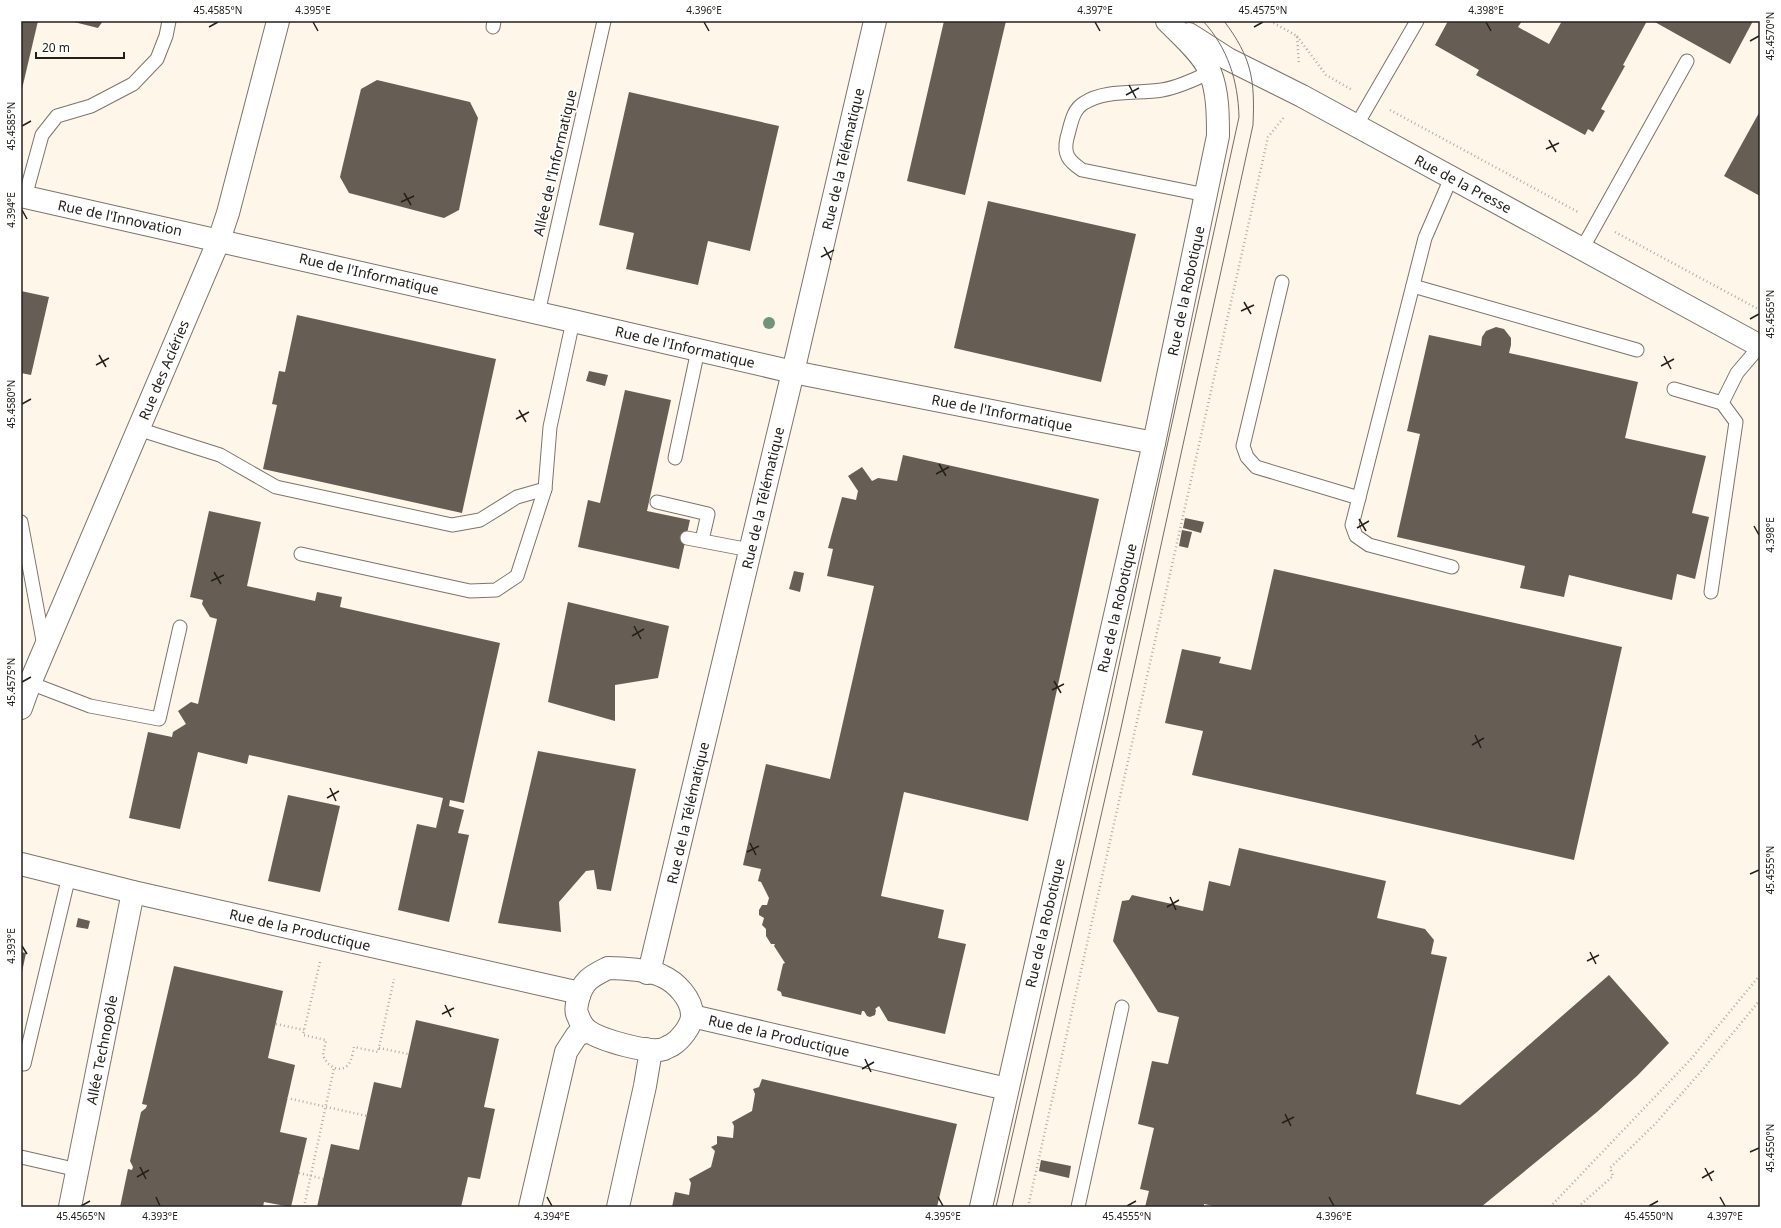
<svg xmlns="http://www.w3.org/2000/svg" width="1781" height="1228" viewBox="0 0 1781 1228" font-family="'Noto Sans',sans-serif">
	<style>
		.building { fill: #665e54 }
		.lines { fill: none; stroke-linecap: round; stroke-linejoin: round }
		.lane-casing { stroke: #7c746a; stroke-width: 15 }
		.street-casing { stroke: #7c746a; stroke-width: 24 }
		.secondary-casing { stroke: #7c746a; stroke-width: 24 }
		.path { stroke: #b3aca2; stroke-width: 2.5; stroke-dasharray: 1 3; stroke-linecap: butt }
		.lane { stroke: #fff; stroke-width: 13 }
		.street { stroke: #fff; stroke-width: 22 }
		.secondary { stroke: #fff; stroke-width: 22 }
		.tram { stroke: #726d65; stroke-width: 1 }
		.tree { fill: #73947a }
		.ticks { fill: none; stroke: #23201b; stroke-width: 1.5 }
		.labels { text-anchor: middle; stroke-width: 4; stroke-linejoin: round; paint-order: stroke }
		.street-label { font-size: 14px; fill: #23201b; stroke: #fff }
		.neatline { fill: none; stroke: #23201b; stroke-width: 1.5 }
		.ticks-label { font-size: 10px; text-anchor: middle; fill: #23201b }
	</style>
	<rect width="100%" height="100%" fill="#fff6ea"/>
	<!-- building -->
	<g class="building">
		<polygon points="21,21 38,21 22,89 21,89"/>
		<polygon points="70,21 103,21 98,28"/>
		<polygon points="944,21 1006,21 965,195 907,181"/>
		<polygon points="1448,21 1522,21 1518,27 1549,44 1562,21 1647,21 1623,65 1625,66 1601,109 1605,111 1593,132 1588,129 1585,135 1476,75 1479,70 1435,45"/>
		<polygon points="1653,21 1753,21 1730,64"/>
		<polygon points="377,80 470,102 478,118 459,210 444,218 349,193 340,177 361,89"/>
		<polygon points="629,92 779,126 750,251 708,241 698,285 626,269 634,233 599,225"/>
		<polygon points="1760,111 1760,196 1724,176"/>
		<polygon points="988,201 1136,234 1101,382 954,348"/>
		<polygon points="21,291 49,297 31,375 21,373"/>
		<polygon points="297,315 496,359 462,513 263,469 277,405 272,404 279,371 285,372"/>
		<polygon points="1496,327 1504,329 1511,338 1511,345 1509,353 1638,382 1625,438 1706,456 1692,513 1709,517 1695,579 1677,574 1672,600 1569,575 1564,597 1520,588 1525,566 1397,537 1420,434 1407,431 1429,335 1481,346 1482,337 1486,331"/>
		<polygon points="589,371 608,375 605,386 586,381"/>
		<polygon points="625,390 671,400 647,511 690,520 679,569 578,547 588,500 600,503"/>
		<polygon points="903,455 1099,499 1028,821 904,792 881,896 944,910 938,938 966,944 945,1034 888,1021 879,1006 875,1009 876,1010 875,1015 870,1017 867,1016 864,1011 862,1011 861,1015 782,996 781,992 777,990 783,964 785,963 774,946 775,944 771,944 766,936 766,929 762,925 764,918 759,915 759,910 762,905 767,905 769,898 761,882 758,881 761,869 743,865 766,764 830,779 874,586 827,576 833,549 828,548 842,497 856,500 858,491 848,476 862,467 872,481 878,478 897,481"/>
		<polygon points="209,511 261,522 247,586 315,601 317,592 342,597 340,607 500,643 464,803 450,800 449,806 464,810 458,833 469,835 449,922 398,910 417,824 436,828 443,798 249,755 247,764 198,752 180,829 129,818 148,732 172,737 173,732 186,724 178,711 191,702 198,704 217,619 210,617 202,604 203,600 190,597"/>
		<polygon points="1185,518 1204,522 1201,533 1183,528"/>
		<polygon points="1182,530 1192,532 1188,548 1179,546"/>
		<polygon points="1274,569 1622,647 1574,860 1192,775 1203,731 1165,723 1182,649 1221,657 1219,663 1251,670"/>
		<polygon points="794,571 804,573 800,592 789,589"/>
		<polygon points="568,602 669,626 658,678 615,685 615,721 548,702"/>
		<polygon points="538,751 636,769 611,891 597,889 594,870 586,871 559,902 561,932 498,923"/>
		<polygon points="288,795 340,806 320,892 268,881"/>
		<polygon points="1239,848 1386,881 1377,918 1425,929 1434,940 1431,954 1447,957 1416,1094 1460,1105 1609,975 1669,1043 1637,1076 1597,1112 1481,1207 1218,1207 1204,1204 1204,1207 1145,1207 1149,1191 1140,1189 1154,1128 1138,1124 1152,1061 1168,1064 1179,1017 1158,1012 1113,941 1122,901 1129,900 1132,895 1203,911 1209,881 1230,886"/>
		<polygon points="78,918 90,921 88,929 76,927"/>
		<polygon points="21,952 26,953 22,972 21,972"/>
		<polygon points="174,966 283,991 268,1058 295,1065 280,1132 307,1138 291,1207 264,1202 263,1207 120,1207 128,1169 132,1170 133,1167 130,1161 141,1112 146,1108 147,1105 142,1104"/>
		<polygon points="416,1020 499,1039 484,1107 495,1109 480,1179 468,1177 461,1207 317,1207 331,1144 359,1150 374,1082 401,1088"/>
		<polygon points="762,1079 957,1124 937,1207 672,1207 675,1192 689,1195 691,1183 689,1179 711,1167 715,1151 711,1147 717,1144 717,1136 733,1138 734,1126 732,1122 752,1111 755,1094 753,1089 759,1087"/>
		<polygon points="1041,1160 1071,1166 1069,1178 1039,1171"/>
	</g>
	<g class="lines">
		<defs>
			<g id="lane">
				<polyline points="493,27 494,21"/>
				<polyline points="1356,126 1417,21"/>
				<polyline points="1451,178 1425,238 1352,525 1356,536 1369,545 1452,567"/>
				<path d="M1206,195L1082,170C1069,161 1063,155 1067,138C1071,125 1072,110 1084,103C1106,89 1137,94 1162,90C1179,87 1194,80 1210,72"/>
				<polyline points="25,197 42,135 57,116 91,106 133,84 157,59 166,36 169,21"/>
				<polyline points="1582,249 1687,61"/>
				<polyline points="1282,282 1243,446 1247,457 1256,467 1359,498"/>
				<polyline points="1413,286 1637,350"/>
				<polyline points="538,313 604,21"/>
				<polyline points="1674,389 1722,403 1737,373 1760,346"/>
				<polyline points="138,429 220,455 276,487 452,525 480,520 517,497 545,489 550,427 573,321"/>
				<polyline points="675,458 698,350"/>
				<polyline points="657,502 708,514 702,540"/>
				<polyline points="21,522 44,646"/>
				<polyline points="687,538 750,550"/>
				<polyline points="301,554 470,591 496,590 517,576 545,489"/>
				<polyline points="1711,592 1736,422 1722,403"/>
				<polyline points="30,683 90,706 159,719 180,627"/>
				<polyline points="24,1064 69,876"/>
				<polyline points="21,1157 78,1170"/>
				<polyline points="1078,1207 1122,1007"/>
			</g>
			<g id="street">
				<polyline points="1189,34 1228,59 1302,96 1760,346"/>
				<polyline points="21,196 573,321 793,372 1154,443"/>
				<polyline points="21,864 133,892 571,991 579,996"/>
				<path d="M608,968C622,968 651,970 662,976C676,982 692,999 692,1015C692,1026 680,1040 672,1045C669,1046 666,1048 664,1049C649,1054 601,1040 588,1031C584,1028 580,1022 578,1016C575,1011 577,1004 578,999C583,980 592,976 608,968Z"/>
				<polyline points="647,973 651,964 793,372 875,21"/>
				<polyline points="692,1016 1007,1089"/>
				<polyline points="70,1207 133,892"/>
				<polyline points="530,1207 566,1052 577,1035 588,1031"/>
				<polyline points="618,1207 645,1086 650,1056 646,1049"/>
				<path d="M981,1207L1154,443L1218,136C1218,115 1218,92 1210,72C1204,55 1180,34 1167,21"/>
			</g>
			<polyline id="secondary" points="21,708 30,683 219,240 228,213 278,21"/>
		</defs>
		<!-- lane casing -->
		<use href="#lane" class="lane-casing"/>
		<!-- street casing -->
		<use href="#street" class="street-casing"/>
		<!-- secondary casing -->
		<use href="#secondary" class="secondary-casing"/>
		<!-- path -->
		<g class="path">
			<polyline points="1270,21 1297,36 1299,65"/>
			<polyline points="1297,36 1326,75 1352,90"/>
			<polyline points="1390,110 1578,212"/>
			<polyline points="1615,232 1760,310"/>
			<path d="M320,962L303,1035L326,1040L323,1055C326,1065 339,1074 348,1065C352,1060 353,1052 354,1047L378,1052L394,979"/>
			<polyline points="276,1024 304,1030"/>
			<polyline points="379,1048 408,1054"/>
			<polyline points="287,1098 367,1116"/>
			<polyline points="299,1173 324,1179"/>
			<polyline points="275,1207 275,1205"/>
			<polyline points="304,1207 334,1068"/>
			<polyline points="1028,1207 1268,137 1285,116"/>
			<polyline points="1550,1207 1691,1059 1760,975"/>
			<polyline points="1578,1207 1613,1176 1610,1168 1656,1123 1704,1068 1760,1000"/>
		</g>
		<!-- lane -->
		<use href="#lane" class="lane"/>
		<!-- street -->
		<use href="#street" class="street"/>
		<!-- secondary -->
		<use href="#secondary" class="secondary"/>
		<!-- tram -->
		<g class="tram">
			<path d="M996,1207L1106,725L1239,117C1238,81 1228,48 1203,21"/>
			<path d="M1012,1207L1121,728L1253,125C1255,80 1252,58 1224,21"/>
		</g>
	</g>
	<!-- trees -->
	<circle class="tree" cx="769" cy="323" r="6"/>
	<!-- ticks -->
	<path class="ticks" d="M313,22L318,31M704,22L709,31M1095,22L1100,31M1486,22L1491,31M209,27L218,22M1254,27L1263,22M1750,41L1759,36M1129,85L1136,98M1126,95L1139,88M22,126L31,121M1549,140L1556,152M1546,149L1559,143M404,193L411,205M401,202L414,196M22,210L27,219M824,247L831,260M821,257L834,250M1244,302L1251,314M1241,311L1254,305M1750,319L1759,314M99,355L106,367M1664,356L1671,369M96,365L109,358M1661,366L1674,359M22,404L31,399M519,410L526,422M516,419L529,412M939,464L946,476M936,474L949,467M1359,519L1366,531M1754,526L1759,535M1357,528L1369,521M214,572L221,584M211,581L224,575M634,626L641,639M632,636L644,629M1054,681L1061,693M22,682L31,677M1052,690L1064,684M1475,735L1481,748M1472,745L1484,738M330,788L336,801M327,798L339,791M750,843L756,855M747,852L759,846M1750,874L1759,870M1170,897L1176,910M1167,907L1179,900M22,946L27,954M1590,952L1596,964M1587,961L1599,955M445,1005L451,1017M442,1014L454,1008M865,1059L871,1072M862,1069L874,1062M1285,1114L1291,1126M1282,1123L1294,1117M1750,1152L1759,1148M140,1167L146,1179M1705,1168L1712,1181M137,1177L149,1170M1702,1178L1714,1171M156,1197L160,1206M547,1197L552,1206M938,1197L943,1206M1329,1197L1334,1206M1720,1197L1725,1206M81,1206L90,1201M1127,1206L1136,1201M1649,1206L1658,1201"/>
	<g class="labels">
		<!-- street labels -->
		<g class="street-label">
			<text transform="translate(843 159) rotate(-77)" y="5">Rue de la Télématique</text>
			<text transform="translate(555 163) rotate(-77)" y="5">Allée de l'Informatique</text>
			<text transform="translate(1463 184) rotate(28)" y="5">Rue de la Presse</text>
			<text transform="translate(120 218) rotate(12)" y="5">Rue de l'Innovation</text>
			<text transform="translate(369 274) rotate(13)" y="5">Rue de l'Informatique</text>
			<text transform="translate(1186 291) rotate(-78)" y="5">Rue de la Robotique</text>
			<text transform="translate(685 347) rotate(13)" y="5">Rue de l'Informatique</text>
			<text transform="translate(164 370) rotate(-67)" y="5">Rue des Aciéries</text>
			<text transform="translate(1002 413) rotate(11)" y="5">Rue de l'Informatique</text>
			<text transform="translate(763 498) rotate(-77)" y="5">Rue de la Télématique</text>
			<text transform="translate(1117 608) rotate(-77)" y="5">Rue de la Robotique</text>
			<text transform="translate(688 813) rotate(-77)" y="5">Rue de la Télématique</text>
			<text transform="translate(1045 923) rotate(-77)" y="5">Rue de la Robotique</text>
			<text transform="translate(300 930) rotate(13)" y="5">Rue de la Productique</text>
			<text transform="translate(779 1036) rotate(13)" y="5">Rue de la Productique</text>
			<text transform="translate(102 1050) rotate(-79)" y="5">Allée Technopôle</text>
		</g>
	</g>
	<!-- border -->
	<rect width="1781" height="1228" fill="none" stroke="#ffffff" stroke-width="44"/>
	<!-- scale -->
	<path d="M36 52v6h88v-6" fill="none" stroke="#23201b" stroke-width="2"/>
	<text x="42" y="52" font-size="12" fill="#23201b" stroke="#ffffff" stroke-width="3" paint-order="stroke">20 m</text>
	<rect x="22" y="22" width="1737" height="1184" class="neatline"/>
	<g class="ticks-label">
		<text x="218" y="14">45.4585°N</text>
		<text x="313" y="14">4.395°E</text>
		<text x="704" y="14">4.396°E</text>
		<text x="1095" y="14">4.397°E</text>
		<text x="1263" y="14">45.4575°N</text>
		<text x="1486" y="14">4.398°E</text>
		<text transform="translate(1770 36) rotate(-90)" y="4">45.4570°N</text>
		<text transform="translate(11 126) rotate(-90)" y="4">45.4585°N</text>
		<text transform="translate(11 210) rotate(-90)" y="4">4.394°E</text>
		<text transform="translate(1770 314) rotate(-90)" y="4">45.4565°N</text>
		<text transform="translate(11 404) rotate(-90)" y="4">45.4580°N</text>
		<text transform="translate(1770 535) rotate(-90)" y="4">4.398°E</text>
		<text transform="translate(11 682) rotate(-90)" y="4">45.4575°N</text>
		<text transform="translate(1770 870) rotate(-90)" y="4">45.4555°N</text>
		<text transform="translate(11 946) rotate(-90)" y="4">4.393°E</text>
		<text transform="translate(1770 1148) rotate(-90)" y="4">45.4550°N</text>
		<text x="81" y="1220">45.4565°N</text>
		<text x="160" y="1220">4.393°E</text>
		<text x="552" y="1220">4.394°E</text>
		<text x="943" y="1220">4.395°E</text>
		<text x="1127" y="1220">45.4555°N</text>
		<text x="1334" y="1220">4.396°E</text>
		<text x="1649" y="1220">45.4550°N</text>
		<text x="1725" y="1220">4.397°E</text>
	</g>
</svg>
